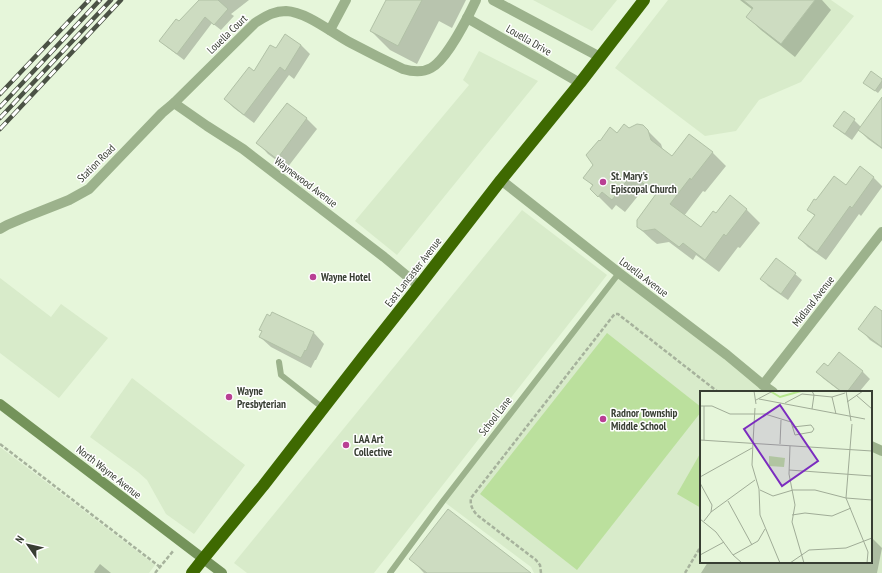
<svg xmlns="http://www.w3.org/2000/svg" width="882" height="573" viewBox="0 0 882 573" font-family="'PT Sans Narrow',sans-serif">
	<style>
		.built { fill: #d8ebca }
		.green { fill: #bbe09d }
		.shadow { fill: #0003 }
		.building { fill: #cddcc1; stroke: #b1c1a6 }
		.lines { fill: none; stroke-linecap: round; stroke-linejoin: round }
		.path { stroke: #a6b29c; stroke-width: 2.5; stroke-dasharray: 4 2; stroke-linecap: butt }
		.lane { stroke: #9cb28c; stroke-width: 6 }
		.street { stroke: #9cb28c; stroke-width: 10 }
		.secondary { stroke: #74935a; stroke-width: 10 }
		.highway { stroke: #3e6901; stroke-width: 12 }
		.rail-casing { stroke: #4b5245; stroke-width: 4.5 }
		.rail { stroke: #fff; stroke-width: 3; stroke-dasharray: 9; stroke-linecap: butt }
		.poi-dot { fill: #b94094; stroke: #fff; stroke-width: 1.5 }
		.labels { text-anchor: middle; stroke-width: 3; stroke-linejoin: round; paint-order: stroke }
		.street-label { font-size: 11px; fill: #383e33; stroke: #fff }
		.poi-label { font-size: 11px; font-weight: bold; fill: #383e33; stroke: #fff; text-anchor: start }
		.inset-river { fill: none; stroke: #b6e88d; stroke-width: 2 }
		.inset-road { fill: none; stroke: #a0ac97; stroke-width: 1 }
		.view { fill: #7b2cbf; fill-opacity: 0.15; stroke: #7b2cbf; stroke-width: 2 }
		.inset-edge { fill: none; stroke: #383e33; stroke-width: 2 }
	</style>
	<rect width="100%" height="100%" fill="#e6f6da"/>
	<!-- built -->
	<g class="built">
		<polygon points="533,0 617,0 592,31"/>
		<polygon points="668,0 831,0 854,16 801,82 759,100 736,131 705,136 615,68"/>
		<polygon points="479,51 538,81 397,255 355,221 469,85 463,80"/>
		<polygon points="522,210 607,275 374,573 247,573 234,563"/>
		<polygon points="619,273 773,392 701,392 701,562 871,562 871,446 882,451 882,573 534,573 531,567 443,501"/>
		<polygon points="0,278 51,317 61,304 108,338 59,398 0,353"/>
		<polygon points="132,378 245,465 194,534 166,514 147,480 138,472 90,437"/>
		<polygon points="0,447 155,565 149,573 0,573"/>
	</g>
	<!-- green -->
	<g class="green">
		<polygon points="607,333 701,407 701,412 577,570 480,494"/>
		<polygon points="701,452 701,508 677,494"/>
	</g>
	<!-- shadow -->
	<g class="shadow">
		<polygon points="200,0 249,0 231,14 234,16 221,30 212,23 184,60 167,47 160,41 179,22"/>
		<polygon points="387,0 466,0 452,28 439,21 417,64 390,50 371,31"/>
		<polygon points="740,0 822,0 831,10 795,57 761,30 747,17 753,10"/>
		<polygon points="285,35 301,45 310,54 294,79 289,75 254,123 234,108 225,99 254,72 276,50"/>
		<polygon points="882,80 882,88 878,93 868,86"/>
		<polygon points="287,104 307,119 317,129 287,168 268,154 258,143"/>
		<polygon points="882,109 882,149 868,139 859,130 852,140 841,132 834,126 844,113 854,120 861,127"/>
		<polygon points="629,129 647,130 661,144 663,150 672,157 689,136 713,153 726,166 705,192 703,191 684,216 701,228 716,215 730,197 747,210 760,223 740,248 738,247 719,272 696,255 693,260 669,242 657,244 652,240 638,227 656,195 646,186 625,212 616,205 612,210 591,189 593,186 584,177 594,165 600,142"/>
		<polygon points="860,168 874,178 882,186 882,187 861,216 859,214 826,260 808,247 799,238 815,216 808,210 816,202 847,186"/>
		<polygon points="795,274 802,280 788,300 768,286 762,279"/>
		<polygon points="273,313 314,333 324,344 316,360 315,360 311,368 271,347 260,337 263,332 260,330 271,317"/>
		<polygon points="882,313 882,348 870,340 860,329"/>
		<polygon points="839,353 863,372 870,379 859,392 841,392 824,379 817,372 828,367"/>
		<polygon points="871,535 873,536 872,538 882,548 877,573 701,573 708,562 871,562"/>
		<polygon points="411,559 530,573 424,573"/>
		<polygon points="100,564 111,573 95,573 94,572"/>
	</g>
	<!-- building -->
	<g class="building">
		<polygon points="199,0 218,0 228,9 214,25 205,17 177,54 159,41 176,19 179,21"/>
		<polygon points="386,0 422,0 398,46 370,31"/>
		<polygon points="743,0 815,0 781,44 746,17 753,8"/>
		<polygon points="285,34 301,45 285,71 280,67 244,115 224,99 249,67 254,71 270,45 276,48"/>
		<polygon points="871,71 882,79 882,81 875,91 863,83"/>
		<polygon points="882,97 882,148 858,130"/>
		<polygon points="287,103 307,118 277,159 256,143"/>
		<polygon points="844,111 855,119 845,134 833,126"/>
		<polygon points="624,124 629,128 637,124 643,125 648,130 651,140 672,156 689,134 713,152 691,180 690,178 670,204 701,227 713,211 716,213 730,195 747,209 726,236 724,234 705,260 683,243 679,247 655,229 643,231 637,227 637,220 656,194 632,174 612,200 602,192 598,197 590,189 593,185 583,178 593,165 586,155 599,140 600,141 610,127 617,133"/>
		<polygon points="860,166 874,177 852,208 850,206 817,252 798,238 815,215 807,210 814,199 816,200 834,176 846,185"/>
		<polygon points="776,258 796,273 781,294 760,279"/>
		<polygon points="875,306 882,311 882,347 858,329"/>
		<polygon points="272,312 314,332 306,351 305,350 301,358 259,337 262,331 259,330 267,314 270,316"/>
		<polygon points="839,352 863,371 847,392 842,392 816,372 824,363 828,366"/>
		<polygon points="448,509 531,573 427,573 409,559"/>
	</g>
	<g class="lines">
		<!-- path -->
		<g class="path">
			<polyline points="0,444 160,567"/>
			<polyline points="155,573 174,550"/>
			<path d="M541,573L540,565L536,560L477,515C472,509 470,505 471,498L613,316L615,314H618L718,392"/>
			<polyline points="685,573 701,546"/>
		</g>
		<!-- lane -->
		<g class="lane">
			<polyline points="279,362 281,375 323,408"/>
			<polyline points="390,573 443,501 619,273"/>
		</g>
		<!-- street -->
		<g class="street">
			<polyline points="493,0 600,57"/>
			<polyline points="467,18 580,83"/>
			<polyline points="330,30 346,0"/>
			<polyline points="174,103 207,126 243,149 384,257 419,286"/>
			<polyline points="501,180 619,273 727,355 763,385 773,392"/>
			<path d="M0,229L7,225L26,217L69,200L89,189L162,113L174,103L255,23C265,17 273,11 286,11C307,12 332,33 351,43C368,52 386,61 403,69C413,72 422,73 431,68C447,59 468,17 476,0"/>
			<polyline points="763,385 882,232"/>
			<polyline points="871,446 882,451"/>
		</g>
		<!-- secondary -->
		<polyline class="secondary" points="0,404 222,573"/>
		<!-- highway -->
		<polyline class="highway" points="192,573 203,559 263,486 363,357 419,286 501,180 580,83 644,0"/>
		<defs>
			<g id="rail">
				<polyline points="0,94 89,0"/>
				<polyline points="0,107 100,0"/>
				<polyline points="0,118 111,0"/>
				<polyline points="0,129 121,0"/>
			</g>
		</defs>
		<!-- rail casing -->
		<use href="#rail" class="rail-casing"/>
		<!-- rail -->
		<use href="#rail" class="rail"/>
	</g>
	<!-- markers -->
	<g class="poi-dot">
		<circle cx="603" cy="182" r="4"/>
		<circle cx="313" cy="277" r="4"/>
		<circle cx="229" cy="397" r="4"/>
		<circle cx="603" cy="419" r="4"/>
		<circle cx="346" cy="445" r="4"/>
	</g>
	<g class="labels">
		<!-- street labels -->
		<g class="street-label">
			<text transform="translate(227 34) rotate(-44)" y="4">Louella Court</text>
			<text transform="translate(529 40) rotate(30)" y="4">Louella Drive</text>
			<text transform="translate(96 163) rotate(-45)" y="4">Station Road</text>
			<text transform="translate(306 182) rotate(37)" y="4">Waynewood Avenue</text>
			<text transform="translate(413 272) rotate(-52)" y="4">East Lancaster Avenue</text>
			<text transform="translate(644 277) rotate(37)" y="4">Louella Avenue</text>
			<text transform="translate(813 301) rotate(-52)" y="4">Midland Avenue</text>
			<text transform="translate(495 416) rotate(-52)" y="4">School Lane</text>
			<text transform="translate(109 472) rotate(38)" y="4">North Wayne Avenue</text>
		</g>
		<!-- poi labels -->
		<g class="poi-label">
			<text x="611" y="180">St. Mary's<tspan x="611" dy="13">Episcopal Church</tspan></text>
			<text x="321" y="281">Wayne Hotel</text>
			<text x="237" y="395">Wayne<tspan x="237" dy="13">Presbyterian</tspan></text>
			<text x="611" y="417">Radnor Township<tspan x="611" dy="13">Middle School</tspan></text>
			<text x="354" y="443">LAA Art<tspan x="354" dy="13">Collective</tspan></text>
		</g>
	</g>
	<!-- overview -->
	<g transform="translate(700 391)">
		<rect width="172" height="172" fill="#e6f6da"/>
		<path d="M69,65L85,67L84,76L69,75Z" fill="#bbe09d"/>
		<path class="inset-river" d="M70,0L80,6L101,0"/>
		<path class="inset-road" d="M54,0L56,13M112,0L114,4L112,18M146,0L151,30M156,4L172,18M132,6L136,23M59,8L165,28M56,9L73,0M147,11L163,0M85,12L102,3L132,6L145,2M0,15H12L30,23H65L91,31L95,44L112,41L114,38L111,34L93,36M152,33L146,107L168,161L167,172M0,49L172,60M4,49V15M53,51L55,17M53,51L52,74L59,98L60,124L80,172M80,53L81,29M90,55L89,83L95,114L92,131L104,172M89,79L172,85M0,86L52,57M0,92L12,114L11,121L4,130M60,99L73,105L93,99H115L146,107L172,109M28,110L52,154M11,121L55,89M92,124L105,122L132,125L151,117M0,128L16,141L33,164L42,172M0,164L24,151M33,164L58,150L65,138M90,172L109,159L146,157L172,147"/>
		<path class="view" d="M80,14L118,70L82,95L44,38Z"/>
		<rect width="172" height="172" class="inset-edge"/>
	</g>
	<!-- north arrow -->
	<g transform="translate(28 545) rotate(304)" stroke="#ffffff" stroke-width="3" paint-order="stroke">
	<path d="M0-3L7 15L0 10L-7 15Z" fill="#383e33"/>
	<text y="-6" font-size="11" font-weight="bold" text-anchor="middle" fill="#383e33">N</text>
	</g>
</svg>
